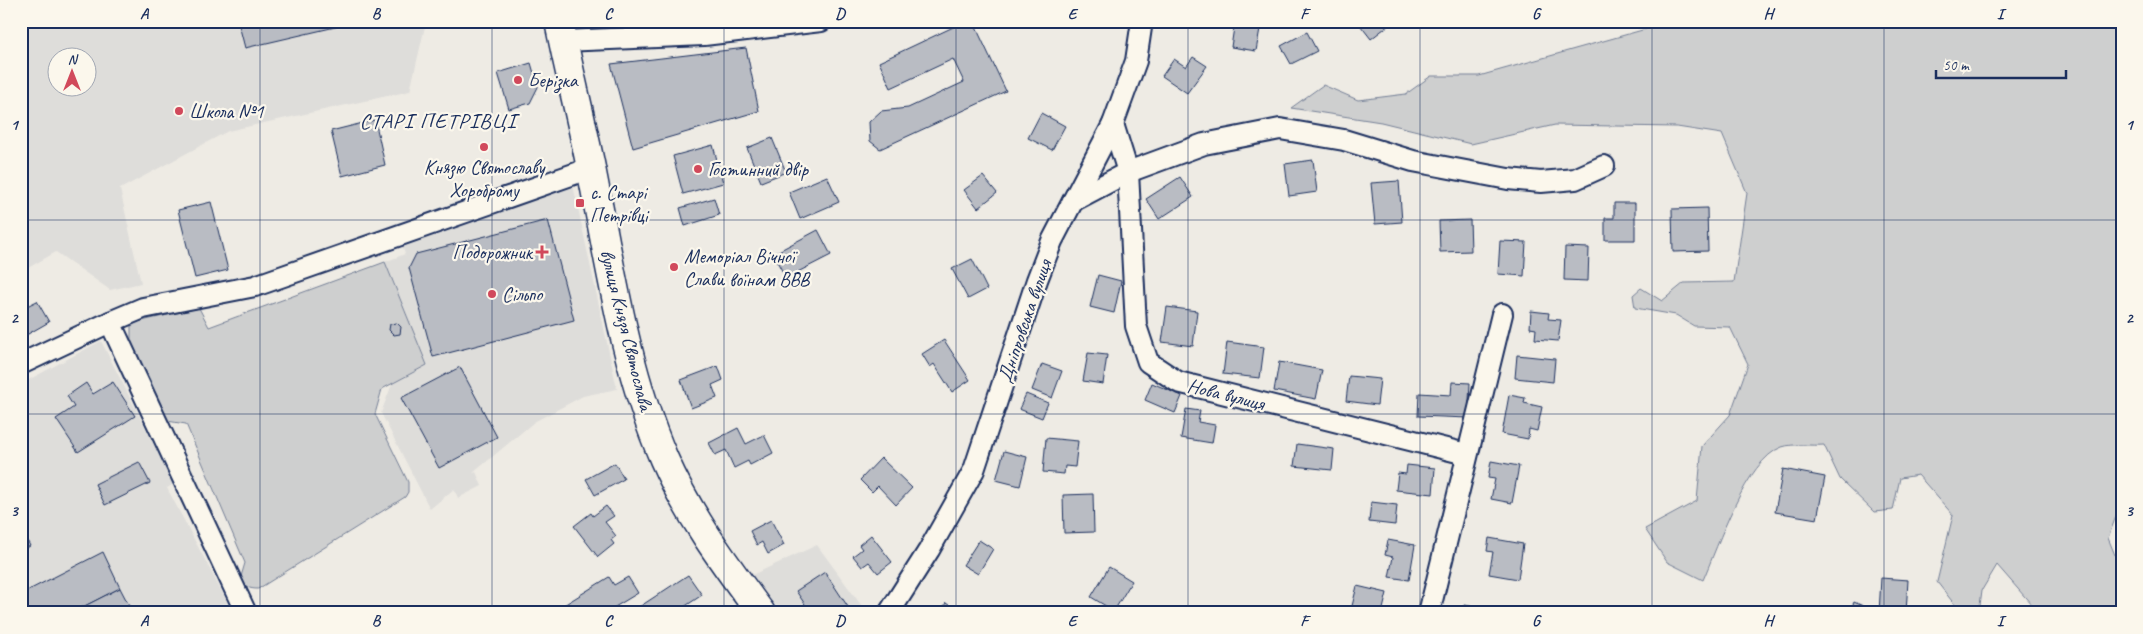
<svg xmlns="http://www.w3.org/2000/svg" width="2143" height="634" viewBox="0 0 2143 634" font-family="Caveat,sans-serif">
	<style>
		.built { fill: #deddda; fill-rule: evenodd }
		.green { fill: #cecfcf; stroke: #747f96 }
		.building { fill: #b9bcc3; stroke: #1b2f5e }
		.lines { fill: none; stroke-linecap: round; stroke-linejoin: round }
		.street-casing { stroke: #1b2f5e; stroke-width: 24 }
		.primary-casing { stroke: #1b2f5e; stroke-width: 31 }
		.street { stroke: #fbf7ec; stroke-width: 20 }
		.primary { stroke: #fbf7ec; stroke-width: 28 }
		.grid { fill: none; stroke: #1b2f5e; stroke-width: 1; stroke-opacity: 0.55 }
		.poi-dot { fill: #d1495b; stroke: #fbf7ec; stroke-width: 2 }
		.labels { text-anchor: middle; stroke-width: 4.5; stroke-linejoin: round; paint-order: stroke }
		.poi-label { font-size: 20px; fill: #1b2f5e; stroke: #fbf7ec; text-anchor: start }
		.street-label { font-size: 20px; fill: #1b2f5e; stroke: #fbf7ec }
		.quarter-label { font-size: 22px; letter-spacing: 1px; fill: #1b2f5e; stroke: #fbf7ec }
		.neatline { fill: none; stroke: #1b2f5e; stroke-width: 2 }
		.grid-label { font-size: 16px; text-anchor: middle; font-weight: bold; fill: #1b2f5e }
	</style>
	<rect width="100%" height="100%" fill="#eeebe4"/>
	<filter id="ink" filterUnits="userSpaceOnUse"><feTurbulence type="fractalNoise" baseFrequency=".02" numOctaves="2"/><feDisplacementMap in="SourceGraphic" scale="10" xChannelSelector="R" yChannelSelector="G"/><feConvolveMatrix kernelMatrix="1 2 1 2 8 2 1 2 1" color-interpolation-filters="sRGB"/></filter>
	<g filter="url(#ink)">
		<!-- built -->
		<g class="built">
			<path d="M21,21H426V22L410,91L228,131L120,189L141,283L110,290L56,252L21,272ZM58,58H88V88H58Z"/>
			<polygon points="573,185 617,389 583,396 534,422 473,473 476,472 482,486 458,498 454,489 430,509 381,413 392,384 427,365 385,262 405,254 400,241"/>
			<polygon points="101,341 174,484 167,488 233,613 21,613 21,384"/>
			<polygon points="817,545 867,613 781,613 752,575"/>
		</g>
		<!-- green -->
		<g class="green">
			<path d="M1656,21H2122V500L2108,538L2122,572V613H2039L1997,565L1982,590L1979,613H1955V605L1937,582L1953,515L1918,475L1900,478L1893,510L1874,512L1840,479L1824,445C1811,446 1794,443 1782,447C1746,460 1718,546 1703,580L1667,562L1645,529L1697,501L1702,446L1730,415L1748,364L1730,327L1694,326L1676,315L1635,308L1633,295L1641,288L1662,301L1684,283L1734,282L1747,193L1722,134L1677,127L1555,125L1471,144L1381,122L1291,108L1323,85L1358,100L1406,94L1431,76H1479L1646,29Z"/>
			<path d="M385,262L427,365L382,389L375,414L408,482V492L405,497L258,589C249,589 245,587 240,580L245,563L186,424L167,421L131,341V326L137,322L199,308L209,327Z"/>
		</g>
		<!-- building -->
		<g class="building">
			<polygon points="238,21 361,21 245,48"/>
			<polygon points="966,21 973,21 1006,91 880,149 870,141 869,122 881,111 908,108 964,82 953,59 891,88 879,62"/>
			<polygon points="1235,21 1261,23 1256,51 1231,47"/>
			<polygon points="1357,21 1394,21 1371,39"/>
			<polygon points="1307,32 1317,51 1291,64 1281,46"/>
			<polygon points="746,48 759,111 633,148 611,64"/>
			<polygon points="1193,57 1207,66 1187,93 1162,76 1174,59 1186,67"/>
			<polygon points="531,63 538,87 530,103 509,109 498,73"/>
			<polygon points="1041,113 1065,126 1052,150 1028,138"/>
			<polygon points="375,120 385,165 342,176 331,131"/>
			<polygon points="772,138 786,172 761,182 747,148"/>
			<polygon points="713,145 723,183 683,194 673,156"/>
			<polygon points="1313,160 1317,192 1289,196 1285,164"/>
			<polygon points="827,176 839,202 800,219 789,192"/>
			<polygon points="983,176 997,193 978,208 964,190"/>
			<polygon points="1180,177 1193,197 1159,219 1146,199"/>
			<polygon points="1399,181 1402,222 1375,224 1371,183"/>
			<polygon points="714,198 719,215 685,226 680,208"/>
			<polygon points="211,202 228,270 195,278 178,210"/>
			<polygon points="1614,203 1635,203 1635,240 1605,240 1605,218 1614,218"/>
			<polygon points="1707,208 1708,251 1673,252 1672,209"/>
			<polygon points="548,220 574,320 433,357 409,268 416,254"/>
			<polygon points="1470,220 1471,251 1440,252 1439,221"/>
			<polygon points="818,230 831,255 786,278 773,254"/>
			<polygon points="1500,241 1526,242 1524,276 1498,274"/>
			<polygon points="1565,247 1589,248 1588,281 1564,280"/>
			<polygon points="972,259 987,289 968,299 952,269"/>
			<polygon points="1098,275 1121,281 1114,313 1090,307"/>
			<polygon points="37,301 49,322 21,338 21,309"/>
			<polygon points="1167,307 1197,311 1193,346 1162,342"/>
			<polygon points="1531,311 1549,313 1548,319 1561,320 1558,341 1535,339 1536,329 1530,328"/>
			<polygon points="397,323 401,327 400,334 394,335 389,330 390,324"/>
			<polygon points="944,340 970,380 952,392 934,364 930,367 922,354"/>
			<polygon points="1227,342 1264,347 1260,378 1223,374"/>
			<polygon points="1088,353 1107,355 1103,384 1083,381"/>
			<polygon points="1517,355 1555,359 1553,382 1515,378"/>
			<polygon points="1279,362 1322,370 1316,399 1274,391"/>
			<polygon points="1042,364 1062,371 1052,398 1032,390"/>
			<polygon points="718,366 723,380 712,385 717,398 691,408 681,380"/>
			<polygon points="460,367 497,437 439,468 401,398"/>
			<polygon points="1349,376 1380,379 1377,405 1346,401"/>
			<polygon points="113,382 135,416 78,452 56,419 74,407 67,396 86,383 93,394"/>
			<polygon points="1452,382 1470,383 1468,418 1418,416 1419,393 1451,395"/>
			<polygon points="1152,383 1182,396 1175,413 1145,400"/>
			<polygon points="1026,394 1048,403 1042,418 1019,409"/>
			<polygon points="1509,395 1525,398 1524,403 1542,407 1537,431 1529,429 1528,439 1502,434"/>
			<polygon points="1186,409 1200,411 1198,422 1215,425 1212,443 1181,438"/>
			<polygon points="738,428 746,444 764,435 773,453 750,465 748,461 734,468 726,450 715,455 709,443"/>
			<polygon points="1046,438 1078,441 1075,467 1065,466 1064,474 1043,472"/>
			<polygon points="1297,444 1334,449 1332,470 1294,466"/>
			<polygon points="1004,451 1027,457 1020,486 996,480"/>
			<polygon points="881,458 912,488 896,505 878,486 872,492 860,480"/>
			<polygon points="1491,461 1519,466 1512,503 1491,499 1495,479 1488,478"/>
			<polygon points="139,462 150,483 105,505 95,484"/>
			<polygon points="615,463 624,479 595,495 586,479"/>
			<polygon points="1407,465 1435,468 1433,494 1396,490 1398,473 1406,474"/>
			<polygon points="1783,469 1825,477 1817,519 1775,512"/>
			<polygon points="1093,494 1094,532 1064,533 1063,495"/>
			<polygon points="1371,502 1397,505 1395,525 1369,522"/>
			<polygon points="606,506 614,516 605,522 616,536 611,540 614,544 598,557 574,526 591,513 593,516"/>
			<polygon points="771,520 784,545 768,554 762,542 757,545 750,531"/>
			<polygon points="21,529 30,546 21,551"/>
			<polygon points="871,535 892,562 878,573 869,562 862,567 853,556 862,549 859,545"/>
			<polygon points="1489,538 1523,544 1518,579 1489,574 1493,552 1487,551"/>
			<polygon points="979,540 993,549 978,574 963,565"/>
			<polygon points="1388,540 1415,545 1409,580 1389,577 1393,557 1385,555"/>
			<polygon points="103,552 120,588 71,613 21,613 21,594"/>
			<polygon points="1109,567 1132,581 1114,611 1091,597"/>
			<polygon points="825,572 852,613 811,613 796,591"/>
			<polygon points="688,575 702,595 675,613 630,613"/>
			<polygon points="609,577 614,585 628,577 638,593 605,613 551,613"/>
			<polygon points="1881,578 1908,580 1906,613 1879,613"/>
			<polygon points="1357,586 1387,593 1382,613 1364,613 1351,610"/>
			<polygon points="120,588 133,613 71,613"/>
			<polygon points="1854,602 1872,610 1871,613 1849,613"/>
			<polygon points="946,603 960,613 939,613"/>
			<polygon points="1465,605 1493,611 1492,613 1463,613"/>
			<polygon points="1042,607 1050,613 1038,613"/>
		</g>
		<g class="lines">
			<defs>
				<g id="street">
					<polyline points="563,41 704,35 821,21"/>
					<polyline points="1113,124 1128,172 1136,326 1148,362 1178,382 1466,454"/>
					<polyline points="1073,201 1128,172 1204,144 1280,129 1344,140 1413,161 1508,179 1541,182 1575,179 1604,166"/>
					<polyline points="110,322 246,613"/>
					<polyline points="21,364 110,322 143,308 255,286 591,168"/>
					<polyline points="889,613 929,550 974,470 1037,280 1052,241 1113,124 1136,61 1142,21"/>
					<polyline points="1429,613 1502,314"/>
				</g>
				<path id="primary" d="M559,21C569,72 582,122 592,173C611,269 625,369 664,459C689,516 725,564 761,613"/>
			</defs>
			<!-- street casing -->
			<use href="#street" class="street-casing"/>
			<!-- primary casing -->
			<use href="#primary" class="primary-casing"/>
			<!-- street -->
			<use href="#street" class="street"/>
			<!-- primary -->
			<use href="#primary" class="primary"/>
		</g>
	</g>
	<!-- grid -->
	<path class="grid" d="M260,21V613M492,21V613M724,21V613M956,21V613M1188,21V613M1420,21V613M1652,21V613M1884,21V613M21,220H2122M21,414H2122"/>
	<!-- markers -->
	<g class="poi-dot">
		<circle cx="518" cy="80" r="5"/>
		<circle cx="179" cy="111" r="5"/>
		<circle cx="484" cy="147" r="5"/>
		<circle cx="698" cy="169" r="5"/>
		<rect x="575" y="198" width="10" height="10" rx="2.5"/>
		<path d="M539.5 244.5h5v5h5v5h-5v5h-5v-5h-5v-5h5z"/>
		<circle cx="674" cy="267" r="5"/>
		<circle cx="492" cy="294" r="5"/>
	</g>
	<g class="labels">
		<!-- poi labels -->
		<g class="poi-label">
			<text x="528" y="87">Берізка</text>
			<text x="189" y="118">Школа №1</text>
			<text x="484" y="174" text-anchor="middle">Князю Святославу<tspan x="484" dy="23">Хороброму</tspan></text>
			<text x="708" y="176">Гостинний двір</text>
			<text x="590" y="199">с. Старі<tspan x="590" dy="23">Петрівці</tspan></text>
			<text x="532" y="259" text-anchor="end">Подорожник</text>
			<text x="684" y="263">Меморіал Вічної<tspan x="684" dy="23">Слави воїнам ВВВ</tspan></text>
			<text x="502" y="301">Сільпо</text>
		</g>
		<!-- street labels -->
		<g class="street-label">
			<text transform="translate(1024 321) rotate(-71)" y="7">Дніпровська вулиця</text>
			<text transform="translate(627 330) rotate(76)" y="7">вулиця Князя Святослава</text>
			<text transform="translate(1226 394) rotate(14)" y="7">Нова вулиця</text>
		</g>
		<!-- quarter labels -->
		<g class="quarter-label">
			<text x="438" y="128">СТАРІ ПЕТРІВЦІ</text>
		</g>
	</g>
	<!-- margin -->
	<rect width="2143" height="634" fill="none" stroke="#fbf7ec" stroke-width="55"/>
	<!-- north arrow -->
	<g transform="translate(72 72)"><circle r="24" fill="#fbf7ec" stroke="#a1a7b3"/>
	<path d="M0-4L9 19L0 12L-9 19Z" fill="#d1495b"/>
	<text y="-8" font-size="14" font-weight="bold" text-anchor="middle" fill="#1b2f5e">N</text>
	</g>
	<!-- scale -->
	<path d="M1936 70v8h130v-8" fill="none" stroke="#1b2f5e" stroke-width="2.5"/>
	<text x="1943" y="70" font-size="15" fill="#1b2f5e" stroke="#fbf7ec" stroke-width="4" paint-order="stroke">50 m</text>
	<rect x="28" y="28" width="2088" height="578" class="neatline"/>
	<g class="grid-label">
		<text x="144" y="19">A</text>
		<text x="376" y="19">B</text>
		<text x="608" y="19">C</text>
		<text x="840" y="19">D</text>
		<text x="1072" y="19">E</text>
		<text x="1304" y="19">F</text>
		<text x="1536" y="19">G</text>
		<text x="1768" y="19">H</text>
		<text x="2000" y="19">I</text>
		<text x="14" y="130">1</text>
		<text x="2129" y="130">1</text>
		<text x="14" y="323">2</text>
		<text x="2129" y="323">2</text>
		<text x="14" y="516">3</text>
		<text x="2129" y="516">3</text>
		<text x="144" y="626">A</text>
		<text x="376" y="626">B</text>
		<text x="608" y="626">C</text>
		<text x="840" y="626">D</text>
		<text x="1072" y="626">E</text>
		<text x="1304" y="626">F</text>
		<text x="1536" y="626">G</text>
		<text x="1768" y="626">H</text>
		<text x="2000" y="626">I</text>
	</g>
</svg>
